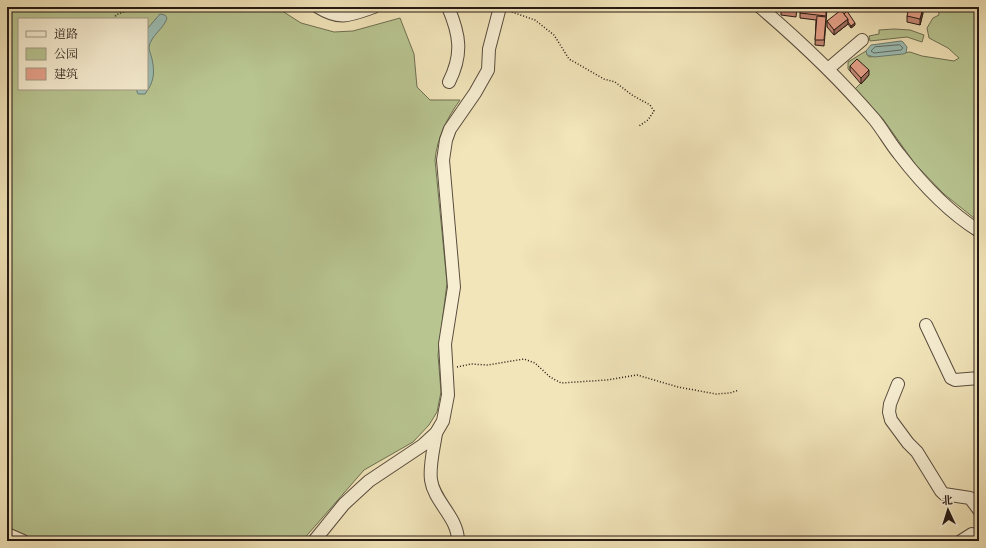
<svg xmlns="http://www.w3.org/2000/svg" width="986" height="548" viewBox="0 0 986 548" font-family="'EB Garamond','Noto Serif SC',serif">
	<style>
		.green { fill: #b8c591; stroke: #6e6f52; fill-rule: evenodd }
		.water { fill: #9cbeb5; stroke: #6c7c74 }
		.lines { fill: none; stroke-linecap: round; stroke-linejoin: round }
		.shore { stroke: #606c64; stroke-width: 1 }
		.minor-casing { stroke: #584c3d; stroke-width: 14 }
		.path { stroke: #251913; stroke-width: 1.5; stroke-dasharray: 1 2; stroke-linecap: butt }
		.minor { stroke: #f7eed2; stroke-width: 12 }
		.wall { fill: #c88b78; stroke: #251913 }
		.shaded-wall { fill: #a27161; stroke: #251913 }
		.building { fill: #e8a28b; stroke: #251913 }
	</style>
	<rect width="100%" height="100%" fill="#f2e5ba"/>
	<filter id="stains"><feTurbulence type="fractalNoise" baseFrequency=".005" numOctaves="4"/><feColorMatrix values="0 0 0 0 .2 0 0 0 0 .09 0 0 0 0 .02 0 0 0 .5 -.17"/></filter>
	<radialGradient id="worn" r=".72"><stop offset=".6" stop-color="#630" stop-opacity="0"/><stop offset="1" stop-color="#630" stop-opacity=".3"/></radialGradient>
	<!-- green -->
	<g class="green">
		<path d="M7,7H276L301,23L334,32L353,31L400,18L414,54L417,87L430,100H460C447,118 437,138 435,160L447,283L438,355L441,392L437,412L429,425L413,442L364,470L302,541H35L7,527ZM19,19H147V89H19Z"/>
		<polygon points="938,7 979,7 979,222 944,194 915,164 883,119 855,89 869,75 857,64 850,71 848,69 848,62 866,51 869,57 910,52 922,56 954,61 959,58 948,48 929,38 927,28 933,18 939,15"/>
		<polygon points="894,29 910,30 924,35 922,42 907,37 870,41 869,36 879,34 879,30"/>
	</g>
	<!-- water -->
	<g class="water">
		<path d="M160,14L165,15L167,18C164,29 151,35 149,47C149,50 151,55 152,59C155,73 154,82 145,94H138L136,89H147V29Z"/>
		<polygon points="901,41 903,42 907,47 906,53 903,54 874,57 867,55 866,51 871,45"/>
	</g>
	<g class="lines">
		<!-- shore -->
		<polygon class="shore" points="900,45 903,48 901,50 874,53 871,51 875,47"/>
		<defs>
			<g id="minor">
				<path d="M318,7C340,21 351,15 374,7"/>
				<path d="M448,7C460,35 463,54 449,82"/>
				<path d="M760,7C801,42 839,78 874,119C883,130 890,143 899,154C922,184 947,211 979,231"/>
				<polyline points="828,69 862,40"/>
				<polyline points="926,325 951,378 955,380 979,378"/>
				<polyline points="898,384 890,404 889,412 891,420 908,443 917,452 941,491 944,494 970,498 979,510"/>
				<path d="M436,433C434,448 429,465 431,480C434,502 458,517 458,541"/>
				<polyline points="7,534 23,541"/>
				<polyline points="314,541 344,504 369,481 423,445 436,433 443,421 448,395 445,344 454,287 443,160 446,140 450,129 475,93 488,70 489,49 500,7"/>
				<polyline points="961,541 972,534"/>
			</g>
		</defs>
		<!-- minor casing -->
		<use href="#minor" class="minor-casing"/>
		<!-- path -->
		<g class="path">
			<polyline points="509,11 535,20 554,35 569,59 604,79 615,82 632,95 650,105 654,111 648,120 639,126"/>
			<polyline points="114,19 116,15 135,7"/>
			<polyline points="457,367 471,364 488,365 524,359 535,363 550,377 561,383 607,380 637,375 678,387 716,394 730,393 739,390"/>
		</g>
		<!-- minor -->
		<use href="#minor" class="minor"/>
	</g>
	<!-- wall -->
	<g class="wall">
		<polygon points="781,7 797,7 796,17 781,15"/>
		<polygon points="827,7 826,23 824,46 815,45 816,20 800,18 800,13"/>
		<polygon points="879,7 889,7 888,11 879,9"/>
		<polygon points="923,13 920,25 907,22 907,16"/>
		<polygon points="844,14 855,25 851,28 848,24 834,35 827,27 827,21"/>
		<polygon points="850,66 869,75 861,84 850,71"/>
	</g>
	<!-- shaded-wall -->
	<g class="shaded-wall">
		<polygon points="923,8 923,13 920,25 920,19"/>
		<polygon points="848,19 848,24 834,35 834,30"/>
		<polygon points="855,23 855,25 851,28 851,26"/>
		<polygon points="869,70 869,75 861,84 861,78"/>
	</g>
	<!-- building -->
	<g class="building">
		<polygon points="781,7 796,7 796,11 781,10"/>
		<polygon points="800,7 826,7 826,16 800,13"/>
		<polygon points="909,7 919,7 923,8 920,19 907,16"/>
		<polygon points="841,10 848,19 834,30 827,21"/>
		<polygon points="847,11 855,23 851,26 848,22 848,19 844,14"/>
		<polygon points="817,16 826,17 824,40 815,40"/>
		<polygon points="857,59 869,70 861,78 850,66"/>
	</g>
	<!-- margin -->
	<rect width="986" height="548" fill="none" stroke="#f2e5ba" stroke-width="24"/>
	<rect x="8" y="8" width="970" height="532" fill="none" stroke="#251913" stroke-width="2"/>
	<rect x="12" y="12" width="962" height="524" fill="none" stroke="#251913"/>
	<!-- legend -->
	<rect x="18" y="18" width="130" height="72" fill="#f7eed2" stroke="#a39986"/>
	<rect x="26" y="31" width="20" height="6" fill="#f7eed2" stroke="#a39986"/>
	<text x="54" y="38" font-size="12" fill="#251913">道路</text>
	<rect x="26" y="48" width="20" height="12" fill="#b8c591" stroke="#a39986"/>
	<text x="54" y="58" font-size="12" fill="#251913">公园</text>
	<rect x="26" y="68" width="20" height="12" fill="#e8a28b" stroke="#a39986"/>
	<text x="54" y="78" font-size="12" fill="#251913">建筑</text>
	<!-- north arrow -->
	<g transform="translate(948 510) rotate(356)" stroke="#f7eed2" stroke-width="3" paint-order="stroke">
	<path d="M0-3L7 15L0 10L-7 15Z" fill="#251913"/>
	<text y="-6" font-size="11" font-weight="bold" text-anchor="middle" fill="#251913">北</text>
	</g>
	<rect width="100%" height="100%" filter="url(#stains)"/>
	<rect width="100%" height="100%" fill="url(#worn)"/>
</svg>
